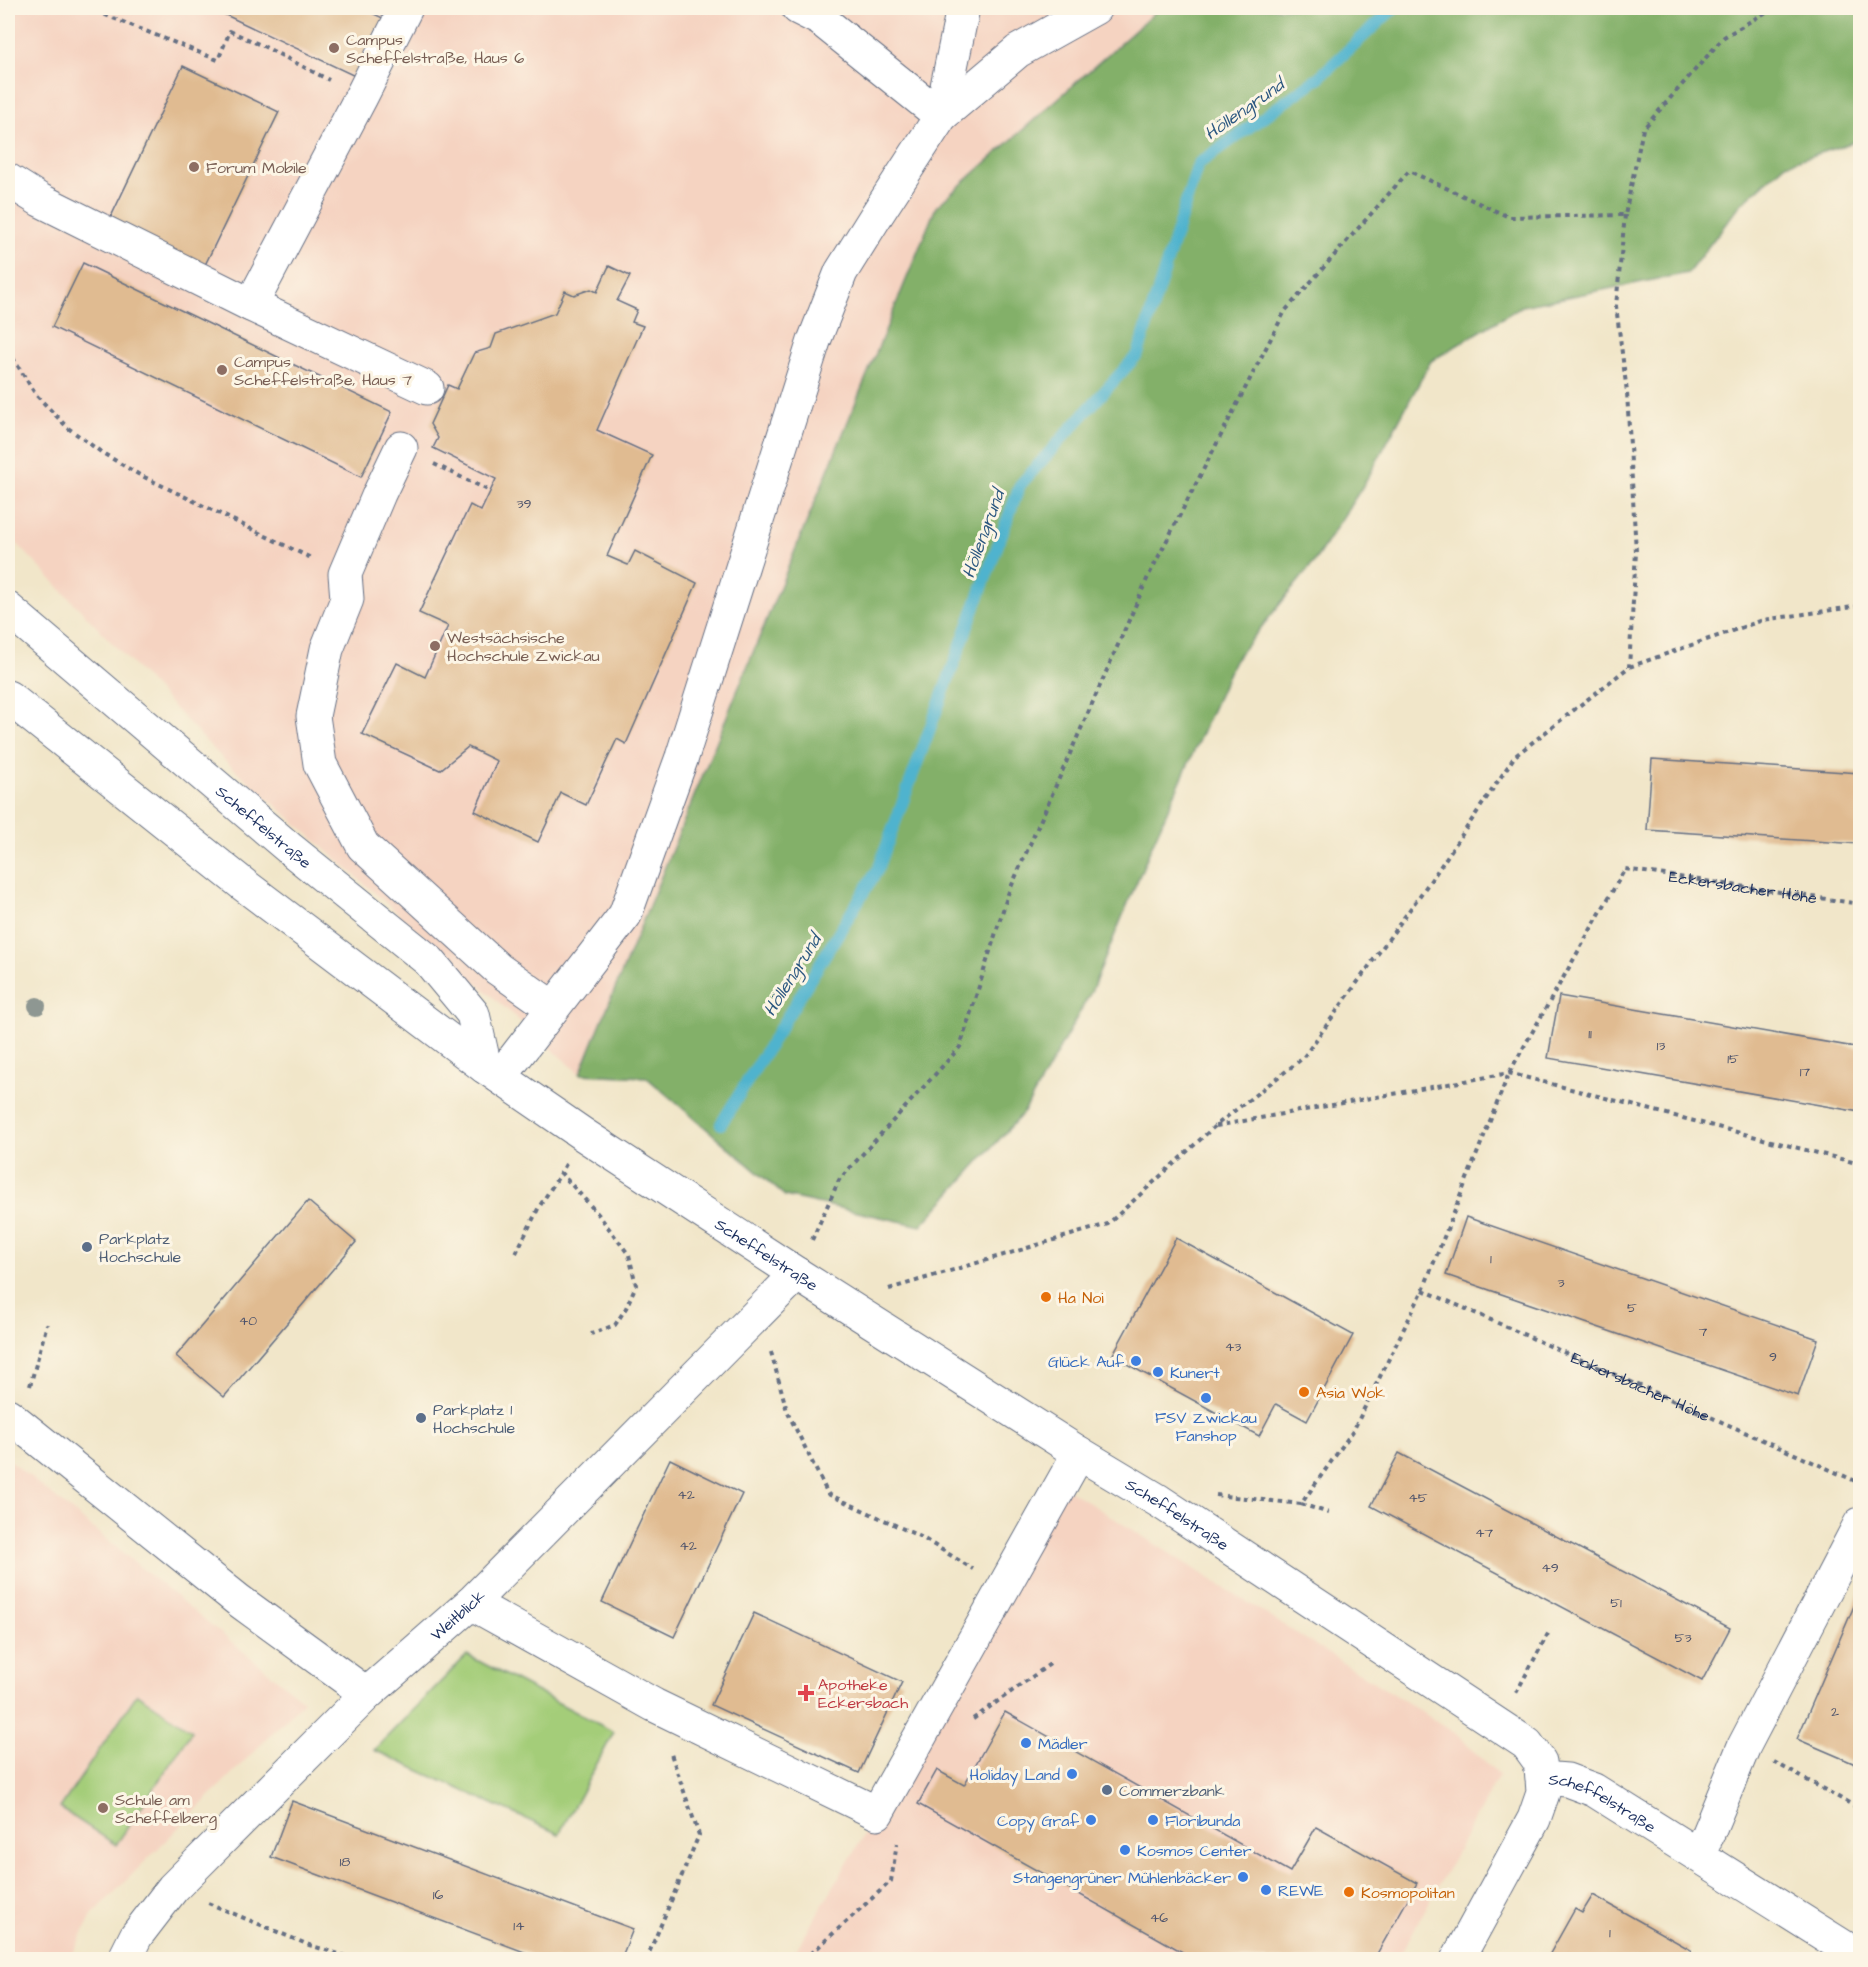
<svg xmlns="http://www.w3.org/2000/svg" width="1868" height="1967" viewBox="0 0 1868 1967" font-family="'Architects Daughter',sans-serif">
	<style>
		.built { fill: #f5d3c1 }
		.green { fill: #a4cd79; stroke: #607e6c; stroke-width: 1.5 }
		.forest { fill: #83b069; stroke: #4f7064; stroke-width: 1.5 }
		.lines { fill: none; stroke-linecap: round; stroke-linejoin: round }
		.stream { stroke: #4fb3ce; stroke-width: 12 }
		.building { fill: #e0bb91 }
		.minor-casing { stroke: #666f83; stroke-width: 35 }
		.path { stroke: #666f83; stroke-width: 4; stroke-dasharray: 4.5 4.5; stroke-linecap: butt }
		.minor { stroke: #fff; stroke-width: 33 }
		.tree { fill: #8e9792 }
		.education-dot { fill: #8d6e63; stroke: #fcf5e5; stroke-width: 2 }
		.service-dot { fill: #5c6f8a; stroke: #fcf5e5; stroke-width: 2 }
		.food-dot { fill: #e8710a; stroke: #fcf5e5; stroke-width: 2 }
		.shop-dot { fill: #3f7fe0; stroke: #fcf5e5; stroke-width: 2 }
		.health-dot { fill: #e0444e; stroke: #fcf5e5; stroke-width: 2 }
		.labels { text-anchor: middle; stroke-width: 6; stroke-linejoin: round; paint-order: stroke }
		.number-label { font-size: 14px; fill: #4c526b }
		.education-label { font-size: 16px; fill: #785e54; stroke: #fcf5e5; text-anchor: start }
		.street-label { font-size: 16px; fill: #1b2f5e; stroke: #fcf5e5 }
		.service-label { font-size: 16px; fill: #4e5e75; stroke: #fcf5e5; text-anchor: start }
		.food-label { font-size: 16px; fill: #c56008; stroke: #fcf5e5; text-anchor: start }
		.shop-label { font-size: 16px; fill: #366cbe; stroke: #fcf5e5; text-anchor: start }
		.health-label { font-size: 16px; fill: #be3a42; stroke: #fcf5e5; text-anchor: start }
		.water-label { font-size: 18px; font-style: italic; fill: #2b5780; stroke: #fcf5e5 }
	</style>
	<rect width="100%" height="100%" fill="#fcf5e5"/>
	<filter id="ink" filterUnits="userSpaceOnUse"><feTurbulence type="fractalNoise" baseFrequency=".0167" numOctaves="2"/><feDisplacementMap in="SourceGraphic" scale="12" xChannelSelector="R" yChannelSelector="G"/><feConvolveMatrix kernelMatrix="1 2 1 2 8 2 1 2 1" color-interpolation-filters="sRGB"/></filter>
	<filter id="wash" filterUnits="userSpaceOnUse"><feTurbulence type="fractalNoise" baseFrequency=".008" numOctaves="4" result="noise"/><feDisplacementMap in="SourceGraphic" scale="24" xChannelSelector="R" yChannelSelector="G"/><feGaussianBlur stdDeviation="1.35" result="paint"/><feColorMatrix in="noise" values="0 0 0 0 0 0 0 0 0 0 0 0 0 0 0 0 0 1.4 0 .05"/><feComposite in="paint" operator="in"/></filter>
	<g filter="url(#wash)">
		<rect width="100%" height="100%" fill="#f1e6c9"/>
		<!-- built -->
		<g class="built">
			<polygon points="8,8 1160,8 936,207 580,1074 223,759 8,534"/>
			<polygon points="8,1459 304,1701 92,1915 70,1959 8,1959"/>
			<polygon points="1061,1485 1458,1735 1499,1775 1398,1959 790,1960 877,1813"/>
		</g>
		<!-- green -->
		<g class="green">
			<polygon points="467,1655 614,1732 559,1834 374,1750"/>
			<polygon points="137,1694 192,1731 116,1845 60,1808"/>
		</g>
		<!-- forest -->
		<polygon class="forest" points="1160,8 1860,8 1860,140 1786,164 1740,205 1688,273 1522,306 1431,361 1366,481 1314,562 1234,661 1153,843 1091,992 1024,1112 921,1226 785,1196 646,1077 580,1074 936,207"/>
		<g class="lines">
			<!-- stream -->
			<polyline class="stream" points="721,1124 878,869 1020,485 1138,354 1198,164 1318,78 1394,8"/>
		</g>
		<g id="blocks">
			<!-- building -->
			<g class="building">
				<polygon points="211,8 361,8 385,19 357,77"/>
				<polygon points="183,66 279,112 204,267 109,221"/>
				<polygon points="83,263 392,412 361,477 52,327"/>
				<polygon points="609,266 630,276 617,301 637,310 632,322 643,326 597,430 652,455 607,556 628,565 635,551 697,583 626,744 617,739 586,805 561,793 538,842 475,811 497,761 468,747 440,770 362,734 397,663 425,677 448,626 419,613 470,505 481,511 496,479 433,448 438,438 430,424 448,385 457,389 474,353 491,348 496,334 555,313 565,291 574,295 591,289 597,292"/>
				<polygon points="1652,759 1860,773 1860,844 1647,830"/>
				<polygon points="1559,996 1860,1048 1860,1112 1548,1058"/>
				<polygon points="308,1201 356,1242 224,1397 176,1356"/>
				<polygon points="1466,1217 1818,1339 1798,1396 1446,1275"/>
				<polygon points="1176,1238 1353,1335 1307,1421 1276,1404 1259,1436 1112,1356"/>
				<polygon points="1399,1453 1730,1628 1702,1681 1371,1506"/>
				<polygon points="670,1459 742,1494 674,1637 602,1602"/>
				<polygon points="1860,1592 1860,1766 1797,1739"/>
				<polygon points="754,1613 902,1682 859,1773 711,1705"/>
				<polygon points="1005,1712 1290,1872 1316,1827 1417,1883 1374,1959 1195,1959 918,1804 937,1770 964,1785"/>
				<polygon points="292,1801 633,1929 621,1959 543,1959 271,1857"/>
				<polygon points="1593,1895 1691,1950 1686,1959 1547,1959 1575,1909 1582,1913"/>
			</g>
		</g>
	</g>
	<g filter="url(#ink)">
		<use href="#blocks" fill-opacity="0" stroke="#666f83" stroke-width="1.5"/>
		<g class="lines">
			<defs>
				<g id="minor">
					<polyline points="798,8 820,19 941,116 963,8"/>
					<polyline points="8,180 40,200 251,305 427,388"/>
					<polyline points="251,305 361,97 406,8"/>
					<polyline points="401,448 379,494 345,574 347,599 327,649 313,716 320,764 363,846 498,969 552,1007"/>
					<path id="s3" d="M8,609L289,848L429,961L473,1014L485,1067"/>
					<path id="s4" d="M8,697L244,885L485,1067L584,1135L797,1274L1079,1453L1159,1501L1527,1744L1540,1762L1542,1778L1543,1793L1534,1819L1457,1960"/>
					<polyline points="500,1077 625,915 682,757 814,341 841,272 876,216 941,116 1018,51 1095,8"/>
					<polyline points="8,1415 238,1600 367,1694"/>
					<polyline points="471,1603 654,1705 877,1813 1079,1453"/>
					<path id="s5" d="M1542,1778L1567,1780L1594,1790L1860,1957"/>
					<polyline points="1699,1855 1744,1746 1860,1524"/>
					<path id="s6" d="M124,1960L136,1936L173,1888L367,1694L471,1603L797,1274"/>
				</g>
			</defs>
			<!-- minor casing -->
			<use href="#minor" class="minor-casing"/>
			<!-- path -->
			<g class="path">
				<polyline points="88,8 218,60 230,31 265,47 329,80"/>
				<polyline points="1625,215 1616,306 1627,392 1636,552 1629,667"/>
				<polyline points="8,350 36,395 68,428 101,452 138,474 313,559"/>
				<polyline points="434,464 490,491"/>
				<polyline points="1216,1126 1509,1073 1860,1164"/>
				<polyline points="566,1164 561,1173 598,1214 629,1255 636,1285 626,1308 615,1325 591,1334"/>
				<polyline points="812,1240 839,1180 960,1047 1008,894 1148,577 1285,311 1409,171 1509,217 1625,215 1643,129 1724,37 1773,8"/>
				<polyline points="516,1253 539,1207 561,1173"/>
				<polyline points="889,1289 1108,1224 1215,1126 1303,1058 1436,873 1515,756 1629,667 1763,620 1860,606"/>
				<path id="s1" d="M1423,1290L1860,1483"/>
				<polyline points="771,1352 787,1411 828,1494 921,1537 973,1569"/>
				<polyline points="30,1386 47,1324"/>
				<path id="s2" d="M1216,1495L1301,1504L1353,1431L1423,1290L1509,1073L1625,869L1860,904"/>
				<polyline points="1301,1504 1329,1513"/>
				<polyline points="1516,1693 1550,1630"/>
				<polyline points="973,1719 1050,1664"/>
				<polyline points="1774,1762 1860,1809"/>
				<polyline points="208,1903 309,1945 359,1960"/>
				<polyline points="646,1960 699,1835 671,1754"/>
				<polyline points="804,1960 891,1881 897,1843"/>
			</g>
			<!-- minor -->
			<use href="#minor" class="minor"/>
		</g>
		<!-- trees -->
		<circle class="tree" cx="37" cy="1006" r="9"/>
	</g>
	<!-- markers -->
	<g class="education-dot">
		<circle cx="334" cy="48" r="6"/>
		<circle cx="194" cy="167" r="6"/>
		<circle cx="222" cy="370" r="6"/>
		<circle cx="435" cy="646" r="6"/>
		<circle cx="103" cy="1808" r="6"/>
	</g>
	<g class="service-dot">
		<circle cx="87" cy="1247" r="6"/>
		<circle cx="421" cy="1418" r="6"/>
		<circle cx="1107" cy="1790" r="6"/>
	</g>
	<g class="food-dot">
		<circle cx="1046" cy="1297" r="6"/>
		<circle cx="1304" cy="1392" r="6"/>
		<circle cx="1349" cy="1892" r="6"/>
	</g>
	<g class="shop-dot">
		<circle cx="1136" cy="1361" r="6"/>
		<circle cx="1158" cy="1372" r="6"/>
		<circle cx="1206" cy="1398" r="6"/>
		<circle cx="1026" cy="1743" r="6"/>
		<circle cx="1072" cy="1774" r="6"/>
		<circle cx="1091" cy="1820" r="6"/>
		<circle cx="1153" cy="1820" r="6"/>
		<circle cx="1125" cy="1850" r="6"/>
		<circle cx="1243" cy="1877" r="6"/>
		<circle cx="1266" cy="1890" r="6"/>
	</g>
	<path class="health-dot" d="M803 1684h6v6h6v6h-6v6h-6v-6h-6v-6h6z"/>
	<g class="labels">
		<!-- number labels -->
		<g class="number-label">
			<text x="524" y="508">39</text>
			<text x="1590" y="1038">11</text>
			<text x="1661" y="1050">13</text>
			<text x="1733" y="1063">15</text>
			<text x="1805" y="1076">17</text>
			<text x="1491" y="1263">1</text>
			<text x="1561" y="1287">3</text>
			<text x="1632" y="1312">5</text>
			<text x="248" y="1325">40</text>
			<text x="1703" y="1336">7</text>
			<text x="1233" y="1351">43</text>
			<text x="1773" y="1361">9</text>
			<text x="686" y="1499">42</text>
			<text x="1418" y="1502">45</text>
			<text x="1484" y="1537">47</text>
			<text x="688" y="1550">42</text>
			<text x="1550" y="1572">49</text>
			<text x="1616" y="1607">51</text>
			<text x="1683" y="1642">53</text>
			<text x="1835" y="1716">2</text>
			<text x="345" y="1866">18</text>
			<text x="438" y="1899">16</text>
			<text x="1159" y="1922">46</text>
			<text x="519" y="1930">14</text>
			<text x="1610" y="1937">1</text>
		</g>
		<!-- education labels -->
		<g class="education-label">
			<text x="346" y="45">Campus<tspan x="346" dy="18">Scheffelstraße, Haus 6</tspan></text>
			<text x="206" y="173">Forum Mobile</text>
			<text x="234" y="367">Campus<tspan x="234" dy="18">Scheffelstraße, Haus 7</tspan></text>
			<text x="447" y="643">Westsächsische<tspan x="447" dy="18">Hochschule Zwickau</tspan></text>
			<text x="115" y="1805">Schule am<tspan x="115" dy="18">Scheffelberg</tspan></text>
		</g>
		<!-- street labels -->
		<g class="street-label">
			<text dy="6" stroke="none"><textPath href="#s3" startOffset="336">Scheffelstraße</textPath></text>
			<text dy="6" stroke="none"><textPath href="#s2" startOffset="920">Eckersbacher Höhe</textPath></text>
			<text dy="6" stroke="none"><textPath href="#s4" startOffset="942">Scheffelstraße</textPath></text>
			<text dy="6" stroke="none"><textPath href="#s1" startOffset="238">Eckersbacher Höhe</textPath></text>
			<text dy="6" stroke="none"><textPath href="#s4" startOffset="1428">Scheffelstraße</textPath></text>
			<text dy="6" stroke="none"><textPath href="#s6" startOffset="482">Weitblick</textPath></text>
			<text dy="6" stroke="none"><textPath href="#s5" startOffset="66">Scheffelstraße</textPath></text>
		</g>
		<!-- service labels -->
		<g class="service-label">
			<text x="99" y="1244">Parkplatz<tspan x="99" dy="18">Hochschule</tspan></text>
			<text x="433" y="1415">Parkplatz 1<tspan x="433" dy="18">Hochschule</tspan></text>
			<text x="1119" y="1796">Commerzbank</text>
		</g>
		<!-- food labels -->
		<g class="food-label">
			<text x="1058" y="1303">Ha Noi</text>
			<text x="1316" y="1398">Asia Wok</text>
			<text x="1361" y="1898">Kosmopolitan</text>
		</g>
		<!-- shop labels -->
		<g class="shop-label">
			<text x="1124" y="1367" text-anchor="end">Glück Auf</text>
			<text x="1170" y="1378">Kunert</text>
			<text x="1206" y="1423" text-anchor="middle">FSV Zwickau<tspan x="1206" dy="18">Fanshop</tspan></text>
			<text x="1038" y="1749">Mädler</text>
			<text x="1060" y="1780" text-anchor="end">Holiday Land</text>
			<text x="1079" y="1826" text-anchor="end">Copy Graf</text>
			<text x="1165" y="1826">Floribunda</text>
			<text x="1137" y="1856">Kosmos Center</text>
			<text x="1231" y="1883" text-anchor="end">Stangengrüner Mühlenbäcker</text>
			<text x="1278" y="1896">REWE</text>
		</g>
		<!-- health labels -->
		<g class="health-label">
			<text x="818" y="1690">Apotheke<tspan x="818" dy="18">Eckersbach</tspan></text>
		</g>
		<!-- water labels -->
		<g class="water-label">
			<text transform="translate(1244 109) rotate(-35)" y="6">Höllengrund</text>
			<text transform="translate(983 534) rotate(-70)" y="6">Höllengrund</text>
			<text transform="translate(792 975) rotate(-58)" y="6">Höllengrund</text>
		</g>
	</g>
	<!-- margin -->
	<rect width="1868" height="1967" fill="none" stroke="#fcf5e5" stroke-width="30"/>
</svg>
